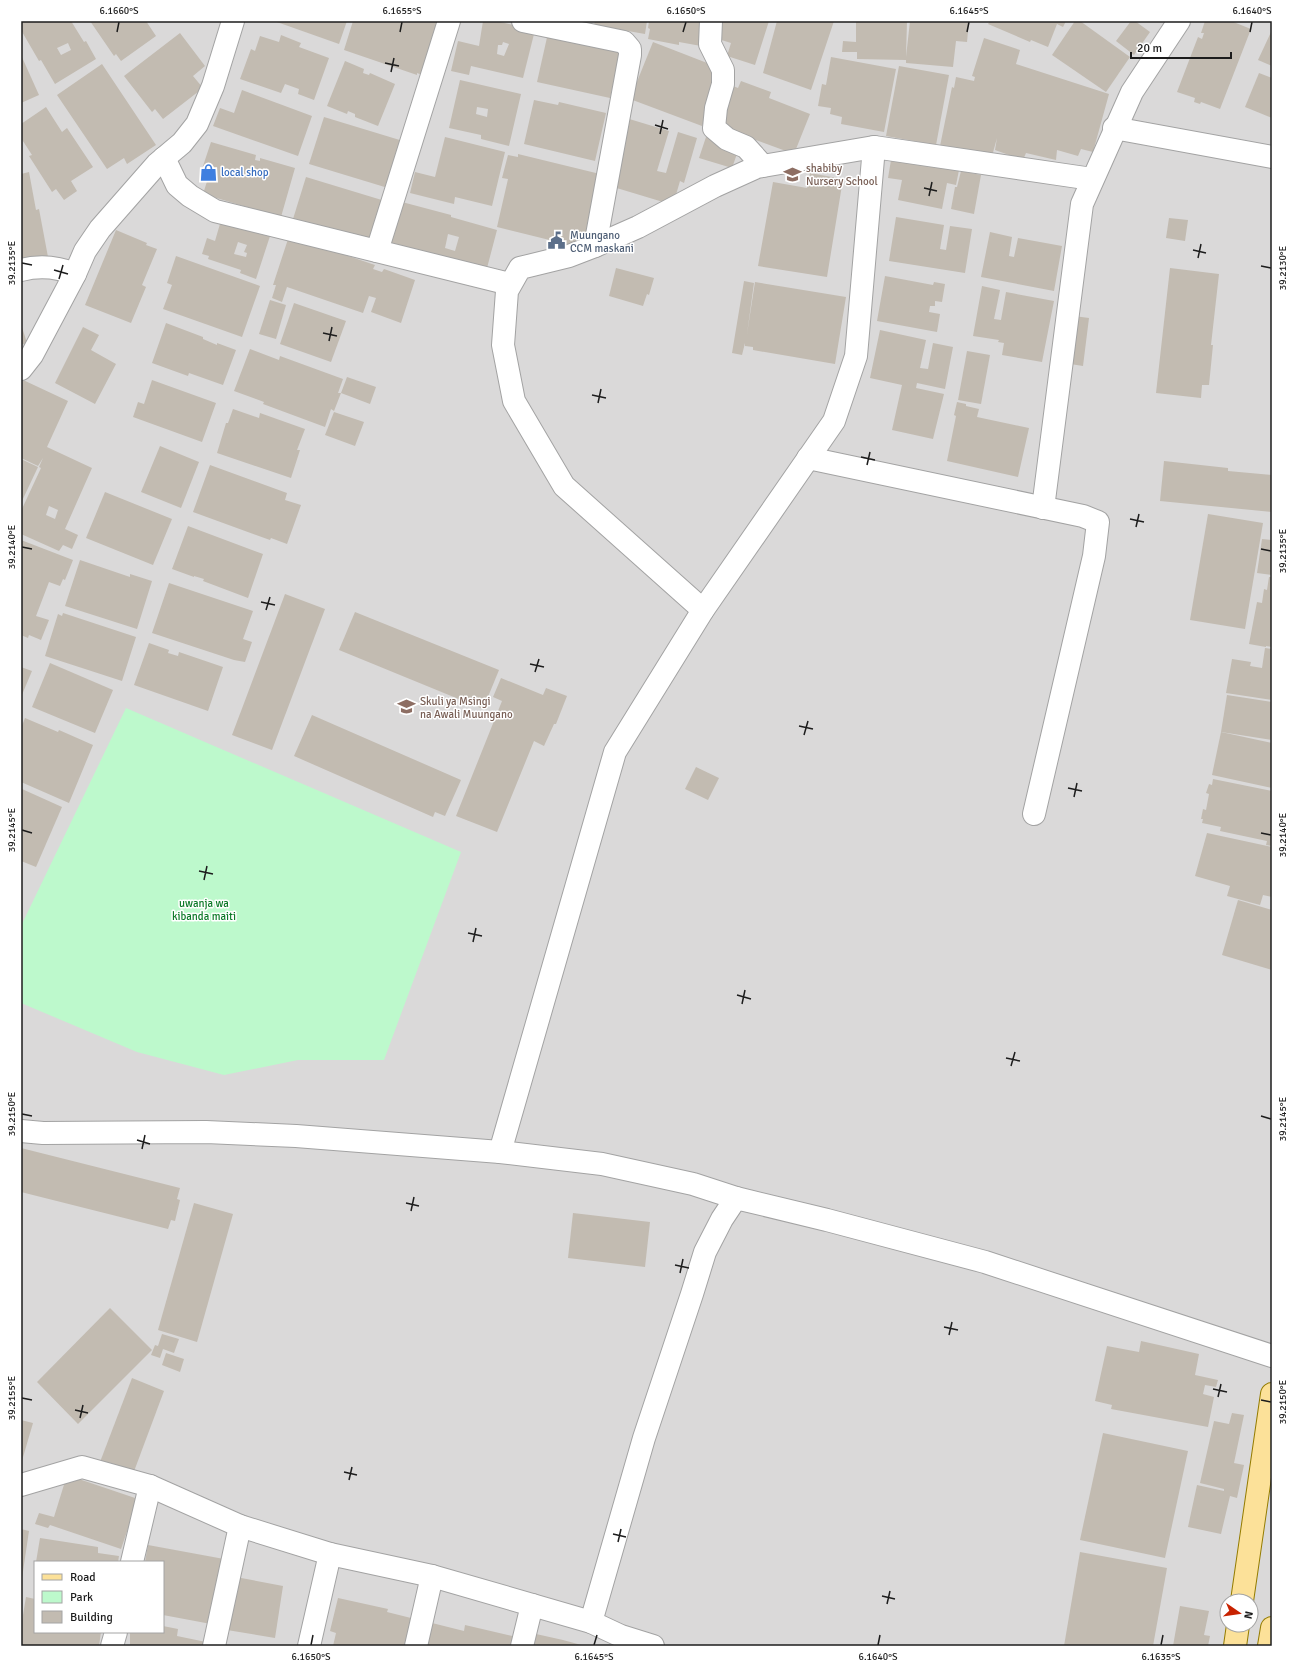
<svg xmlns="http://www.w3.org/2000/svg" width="1293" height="1667" viewBox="0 0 1293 1667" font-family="Signika,sans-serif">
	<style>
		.residential { fill: #dad9d9; fill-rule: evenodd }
		.park { fill: #bdf9cc }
		.building { fill: #c2bbb1; fill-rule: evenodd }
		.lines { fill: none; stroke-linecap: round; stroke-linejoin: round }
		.minor-casing { stroke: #a3a3a3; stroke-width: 24 }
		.major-casing { stroke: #947c00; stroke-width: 24 }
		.minor { stroke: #fff; stroke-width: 22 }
		.major { stroke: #fce199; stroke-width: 22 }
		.ticks { fill: none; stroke: #1c1c1c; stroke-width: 1.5 }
		.labels { text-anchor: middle; stroke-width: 3; stroke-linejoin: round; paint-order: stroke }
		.education-label { font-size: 11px; fill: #785e54; stroke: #fff; text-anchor: start }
		.shop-label { font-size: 11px; fill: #366cbe; stroke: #fff; text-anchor: start }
		.service-label { font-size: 11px; fill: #4e5e75; stroke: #fff; text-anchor: start }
		.park-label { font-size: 11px; fill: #0b7927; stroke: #fff }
		.neatline { fill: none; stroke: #1c1c1c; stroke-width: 1.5 }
		.ticks-label { font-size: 10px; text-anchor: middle; fill: #1c1c1c }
	</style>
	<rect width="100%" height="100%" fill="#eeece1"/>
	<!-- residential -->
	<path class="residential" d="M21,21H1272V1646H21ZM35,1562H163V1632H35ZM1227,1601H1251V1625H1227Z"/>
	<!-- park -->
	<polygon class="park" points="126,708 461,852 384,1060 298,1060 224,1075 137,1052 21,1003 21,926"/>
	<!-- building -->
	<g class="building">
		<path d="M21,21H71L84,42L86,41L96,59L55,84L41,60L39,61L21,30ZM68,43L71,50L61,55L57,48Z"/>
		<polygon points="90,21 146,21 156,36 121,61 116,54 114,56"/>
		<polygon points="274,21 347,21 339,44"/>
		<polygon points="353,21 444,21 425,76 417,73 417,75 344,50"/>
		<path d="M483,21H496L535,30L523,78L471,66L469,75L451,71L458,41L479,46ZM503,42L509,44L504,56L497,54L498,45H502Z"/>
		<polygon points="595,21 647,21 645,34 594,25"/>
		<polygon points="649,21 706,21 701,46 679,42 679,45 648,39 650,29 648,28"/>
		<polygon points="720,21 769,21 755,65 727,56 731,43 715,38"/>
		<polygon points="777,21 834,21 811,90 763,73"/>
		<polygon points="856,21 907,21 906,57 910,21 969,21 967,42 956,41 953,67 906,63 906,60 857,59 857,52 842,52 843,41 856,42"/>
		<polygon points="990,21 1066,21 1063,27 1057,24 1048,47 1031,40 1030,42 988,24"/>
		<polygon points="1075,21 1080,21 1130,57 1106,92 1052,55"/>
		<polygon points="1131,21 1135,21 1150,32 1134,55 1116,41"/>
		<polygon points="1205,21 1231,21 1251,29 1220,109 1201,102 1200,104 1194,102 1195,98 1177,92 1198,37 1202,39 1204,33 1201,33"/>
		<polygon points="1272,30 1272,66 1258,60"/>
		<polygon points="180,33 205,66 193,76 203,88 163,119 155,109 152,112 124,76"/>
		<polygon points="548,33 621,48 610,98 537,82"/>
		<polygon points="281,35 301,43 299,47 329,58 314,100 298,94 299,89 285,84 281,93 240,79 251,49 255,51 260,36 279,42"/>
		<polygon points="984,38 1020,50 1016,64 1109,94 1093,152 1081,149 1078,156 1057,150 1056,160 1026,153 1023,160 995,150 997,138 992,156 940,146 952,87 954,88 956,77 974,81 975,77 972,76"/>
		<polygon points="653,42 720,68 719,81 702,126 630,99"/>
		<polygon points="21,55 39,95 21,103"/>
		<polygon points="831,57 896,69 884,132 841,124 842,117 830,114 831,108 818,106 822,84 826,85"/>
		<polygon points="345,61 364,69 363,73 369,75 370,73 395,84 378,126 355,117 355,114 348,111 347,114 327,106"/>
		<polygon points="102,64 156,145 127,164 124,158 107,169 57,95"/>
		<polygon points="899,66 949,75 936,145 886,136"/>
		<polygon points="1259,73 1272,78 1272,118 1245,107"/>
		<path d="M460,80L521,94L509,146L481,139V135L449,128ZM477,107L488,109L487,117L476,114Z"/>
		<polygon points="741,81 771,92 769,98 810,114 794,154 718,126 733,86 738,88"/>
		<polygon points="242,90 312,116 298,156 213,126 220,108 234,113"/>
		<polygon points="534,100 558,105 559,102 606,113 595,161 524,144"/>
		<polygon points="46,107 62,132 67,128 93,167 71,181 77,191 64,200 56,189 52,192 29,156 32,155 21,138 21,124"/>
		<polygon points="324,117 403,141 388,188 309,164"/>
		<polygon points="626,118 669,131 657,171 666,173 678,132 697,138 684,183 680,181 673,205 610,186"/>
		<polygon points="445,137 505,152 492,206 455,197 454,204 410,193 415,172 435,177"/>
		<polygon points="706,137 739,148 732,168 699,158"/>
		<polygon points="211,142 256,155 255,160 260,161 260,158 295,168 281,217 203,194 211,169 203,166"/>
		<polygon points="518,154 600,174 582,248 497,227 508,179 502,178 508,155 518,157"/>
		<polygon points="891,160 959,170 956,185 947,183 942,209 898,200 902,180 888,178"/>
		<polygon points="961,171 981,175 974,214 951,209 955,187 957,187"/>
		<polygon points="29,172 36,210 39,209 48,257 21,262 21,174"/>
		<polygon points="810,173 843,179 827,277 758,266 773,182 807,188"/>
		<polygon points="306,177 385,201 372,244 293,219"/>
		<path d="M402,202L451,215V217L497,230L487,268L389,249ZM448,234L459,237L455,251L445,248Z"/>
		<path d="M222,217L271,233L256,279L240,273L241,270L208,259L209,256L202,254L207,238L215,241ZM238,242L247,245L244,252L247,253L246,257L234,254Z"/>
		<polygon points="896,217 944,225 940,249 946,250 950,226 972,229 965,273 889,261"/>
		<polygon points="1169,218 1188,220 1185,241 1166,238"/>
		<polygon points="116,230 147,243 146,245 157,249 142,285 146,287 131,323 85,305"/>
		<polygon points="990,232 1012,237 1009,256 1014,257 1018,238 1062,246 1054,291 981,277"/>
		<polygon points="289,236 375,265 373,269 382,272 384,269 415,280 401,323 371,312 376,298 369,296 363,313 287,287 282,302 272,298 276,285 273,285"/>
		<polygon points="176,256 260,286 242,337 163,309 172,285 167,283"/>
		<polygon points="616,268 654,278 649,295 647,294 643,306 609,296"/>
		<polygon points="1170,268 1219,274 1211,345 1213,345 1209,385 1202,385 1201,398 1156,393"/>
		<polygon points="885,276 933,285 934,282 945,284 942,302 935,301 935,306 930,306 929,312 940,314 937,332 877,321"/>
		<polygon points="744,281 754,283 747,334 755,282 846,297 835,364 753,350 753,347 745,346 745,343 742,355 732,353"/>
		<polygon points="982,286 1000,290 994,319 1001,320 1006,292 1054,301 1042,362 1002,355 1004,343 998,342 999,340 973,336"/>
		<polygon points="270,300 286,305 276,339 259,334"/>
		<polygon points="294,303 346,321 331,362 280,344"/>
		<polygon points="1074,316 1089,318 1083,366 1064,363"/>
		<polygon points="166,323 203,337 203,339 217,345 217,343 236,350 223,385 189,373 188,376 152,363"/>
		<polygon points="21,324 27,343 21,345"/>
		<polygon points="83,327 99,335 91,350 116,364 95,404 55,383"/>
		<polygon points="880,330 926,340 920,368 928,369 933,343 953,347 945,389 917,383 916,388 944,394 933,439 892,430 902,385 870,378"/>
		<polygon points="250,349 279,360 280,356 343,379 338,393 341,393 334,411 331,409 325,427 263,404 264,402 234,391"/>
		<polygon points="967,351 990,355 981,404 958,400"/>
		<polygon points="347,377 376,387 370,404 341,393"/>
		<path d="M21,379L68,401L47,447L92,468L65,529L78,535L72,549L63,545L59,551L21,534V511L41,468L39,467L43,458L38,466L21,458ZM49,506L58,510L55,519L46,515Z"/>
		<polygon points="152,380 216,403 202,442 133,417 138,402 144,404"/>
		<polygon points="957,402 966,404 966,406 979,409 977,417 1029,428 1018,477 947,461 956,416 954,415"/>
		<polygon points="233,409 259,418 260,413 305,429 297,450 300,450 291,478 217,453 226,423 228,423"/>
		<polygon points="334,412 364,422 355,446 325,435"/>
		<polygon points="160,446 199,462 181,508 141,492"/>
		<polygon points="21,459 38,467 21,503"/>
		<polygon points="1164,461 1228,468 1228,471 1272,475 1272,512 1160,501"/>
		<polygon points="210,465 287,493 285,500 301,505 287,544 271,538 270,540 193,512"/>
		<polygon points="105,492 172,519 153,565 86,538"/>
		<polygon points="1208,514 1263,523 1245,629 1190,620"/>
		<polygon points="188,526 263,554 248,598 203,581 204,579 194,576 194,577 172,569"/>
		<polygon points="1262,539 1272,540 1272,575 1257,573"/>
		<polygon points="21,540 73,560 65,580 63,579 60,586 49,582 36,616 49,620 41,640 29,635 28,638 21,635"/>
		<polygon points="80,560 130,577 130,574 152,581 137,629 65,606"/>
		<polygon points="1269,577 1272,577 1272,647 1266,646 1266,647 1249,644 1257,602 1262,603 1264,589 1267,590"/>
		<polygon points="169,583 253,611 243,639 252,642 245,662 234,660 152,633"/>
		<polygon points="285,594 325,609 272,750 232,735"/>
		<polygon points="355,612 499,670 483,709 339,650"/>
		<polygon points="63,613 136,637 122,681 45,656 58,614 62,616"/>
		<polygon points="149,643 169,650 168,653 178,656 179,652 223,667 208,711 134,685"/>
		<polygon points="1265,648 1272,649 1272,700 1226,693 1232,659 1251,662 1250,666 1262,668"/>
		<polygon points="50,663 113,690 95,733 32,707"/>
		<polygon points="21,667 32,671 21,697"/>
		<polygon points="501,678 543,695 546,688 567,696 556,724 554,724 544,746 534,741 497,832 456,816 502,701 493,697"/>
		<polygon points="1227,695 1272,702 1272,740 1221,732"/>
		<polygon points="312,715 461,780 445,816 435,812 433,817 294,756"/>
		<polygon points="25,718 58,732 59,730 93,745 69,803 21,782 21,728"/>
		<polygon points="1221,732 1272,743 1272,788 1212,775"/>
		<polygon points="696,767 719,778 708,800 685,789"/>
		<polygon points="1213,779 1272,791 1272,846 1266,845 1267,841 1220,831 1221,827 1202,823 1203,819 1201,819 1203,809 1206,810 1209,794 1206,793 1209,784 1212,785"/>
		<polygon points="22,789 62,807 36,867 21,861"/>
		<polygon points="1207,833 1272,847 1272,897 1263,895 1260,905 1227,896 1230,886 1195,876"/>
		<polygon points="1238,900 1272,910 1272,970 1222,955"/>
		<polygon points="21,1148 180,1188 177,1199 180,1200 175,1221 171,1220 168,1229 21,1192"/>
		<polygon points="194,1203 233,1214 197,1342 158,1330"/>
		<polygon points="573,1213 650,1222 645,1267 568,1258"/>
		<polygon points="110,1308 152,1350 78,1424 37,1382"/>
		<polygon points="162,1334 179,1339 174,1353 163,1349 160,1358 151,1355 155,1345 158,1346"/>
		<polygon points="1141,1341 1199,1354 1195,1375 1218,1380 1216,1387 1205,1385 1203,1394 1214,1397 1208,1427 1111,1409 1112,1405 1095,1401 1107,1346 1139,1352"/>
		<polygon points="166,1353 184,1359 180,1372 162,1365"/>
		<polygon points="132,1378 164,1391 133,1474 100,1462"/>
		<polygon points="1232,1413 1244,1415 1234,1463 1244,1465 1237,1498 1230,1496 1221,1534 1188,1527 1197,1485 1224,1491 1224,1489 1200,1483 1214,1421 1229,1424"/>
		<polygon points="21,1420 33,1423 21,1464"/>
		<polygon points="1103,1433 1188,1451 1165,1558 1080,1540"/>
		<polygon points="67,1475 138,1499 121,1549 50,1525 48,1528 35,1524 39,1513 54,1517"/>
		<polygon points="21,1529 29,1531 22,1578 21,1578"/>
		<polygon points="40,1538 98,1547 98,1553 119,1556 118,1562 36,1562"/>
		<polygon points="148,1545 224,1559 211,1624 163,1615 163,1562 145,1562"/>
		<polygon points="1080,1552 1167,1568 1153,1646 1064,1646"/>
		<polygon points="236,1577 283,1586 275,1638 227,1630"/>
		<polygon points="26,1597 35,1599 35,1632 101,1632 99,1646 21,1646 21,1627"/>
		<polygon points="338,1598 388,1609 387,1612 419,1620 413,1646 333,1646 336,1633 330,1631"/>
		<polygon points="1180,1606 1209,1611 1204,1635 1210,1636 1208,1646 1173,1646"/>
		<polygon points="432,1623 464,1631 465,1625 521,1638 519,1646 427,1646"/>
		<polygon points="163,1626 178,1629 177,1636 206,1642 205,1646 130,1646 130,1632 163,1632"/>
		<polygon points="536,1634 563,1640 585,1646 533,1646"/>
	</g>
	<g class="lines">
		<defs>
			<g id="minor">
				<polyline points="523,21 624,42 630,49 630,55 595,246"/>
				<polyline points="711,21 710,44 723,70 723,84 716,108 714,128 727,139 746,147 763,166"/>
				<polyline points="1114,128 1272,157"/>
				<polyline points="164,158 177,185 190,196 215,211 510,284"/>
				<polyline points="377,251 449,21"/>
				<path d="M21,270C40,265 58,267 75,274"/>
				<polyline points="21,369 32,355 75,274 85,251 100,229 157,164 182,143 197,124 213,86 233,21"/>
				<polyline points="808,458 1083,516 1098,522 1094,556 1034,814"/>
				<polyline points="1043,508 1082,204 1132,92 1179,21"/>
				<polyline points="703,610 564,486 514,401 503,345 507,291 520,268 569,256 595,246 638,227 715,186 757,167 874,147"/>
				<polyline points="21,1131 43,1133 206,1132 296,1136 500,1152 602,1164 693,1184 736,1198"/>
				<polyline points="500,1152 615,752 703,610 834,421 856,356 874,147 1092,179"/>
				<polyline points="21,1485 82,1467 150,1486 240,1526 330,1554 432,1576 591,1622 644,1438 692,1294 705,1252 722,1219 736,1198 827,1220 985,1262 1272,1356"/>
				<polyline points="132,1562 150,1486"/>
				<polyline points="591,1622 621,1636 653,1646"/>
				<polyline points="112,1646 116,1632"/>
				<polyline points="214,1646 240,1526"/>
				<polyline points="309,1646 330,1554"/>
				<polyline points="416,1646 432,1576"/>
				<polyline points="522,1646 532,1605"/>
			</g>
			<g id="major">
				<polyline points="1242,1601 1272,1394"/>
				<polyline points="1235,1646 1238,1625"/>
				<polyline points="1269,1646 1272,1628"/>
			</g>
		</defs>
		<!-- minor casing -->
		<use href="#minor" class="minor-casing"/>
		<!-- major casing -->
		<use href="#major" class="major-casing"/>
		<!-- minor -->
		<use href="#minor" class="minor"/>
		<!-- major -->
		<use href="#major" class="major"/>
	</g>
	<!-- ticks -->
	<path class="ticks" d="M117,32L119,22M400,32L402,22M683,32L686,22M967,32L969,22M1250,32L1252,22M385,63L399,66M391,72L394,58M655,125L668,129M660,134L663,120M924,188L937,191M929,196L932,182M1193,250L1206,253M1198,258L1201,244M22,263L32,265M1261,266L1271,268M54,270L68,274M59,279L63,265M323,333L337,336M329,341L332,327M592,395L606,398M598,403L601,389M861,457L875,460M867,465L870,452M1130,519L1144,522M1136,527L1139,514M22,547L32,549M1261,549L1271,551M261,602L275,605M266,610L270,597M530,664L544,667M535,672L539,659M799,726L813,729M804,735L808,721M1068,788L1082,791M1074,797L1077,783M22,830L32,833M1261,833L1271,835M199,871L213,874M204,880L207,866M468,933L482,936M473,942L476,928M737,995L751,999M742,1004L745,990M1006,1058L1020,1061M1011,1066L1015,1052M22,1114L32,1116M1261,1116L1271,1119M137,1140L150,1144M142,1149L145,1135M406,1203L419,1206M411,1211L414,1197M675,1265L689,1268M680,1273L683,1259M944,1327L958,1330M949,1335L952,1322M1213,1389L1227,1392M1218,1397L1221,1384M22,1398L32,1400M1261,1400L1271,1402M75,1410L88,1413M80,1418L83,1405M344,1472L357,1475M349,1480L352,1467M613,1534L626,1537M618,1542L621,1529M882,1596L895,1599M887,1604L890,1591M311,1645L313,1635M594,1645L597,1635M878,1645L880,1635M1161,1645L1163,1635"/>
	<!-- icons -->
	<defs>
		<symbol id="shop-bare" viewBox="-9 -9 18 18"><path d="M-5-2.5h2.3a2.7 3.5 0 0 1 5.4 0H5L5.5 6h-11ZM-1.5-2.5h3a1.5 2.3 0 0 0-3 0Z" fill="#3f7fe0" stroke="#fff" stroke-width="2.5" paint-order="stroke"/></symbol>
		<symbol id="school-bare" viewBox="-9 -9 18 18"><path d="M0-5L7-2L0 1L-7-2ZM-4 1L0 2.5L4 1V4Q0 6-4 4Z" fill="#8d6e63" stroke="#fff" stroke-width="2.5" paint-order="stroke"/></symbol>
		<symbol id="civic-bare" viewBox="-9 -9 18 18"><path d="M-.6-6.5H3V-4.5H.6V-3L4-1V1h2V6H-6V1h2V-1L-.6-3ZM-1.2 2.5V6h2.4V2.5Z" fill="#5c6f8a" stroke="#fff" stroke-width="2.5" paint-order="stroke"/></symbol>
	</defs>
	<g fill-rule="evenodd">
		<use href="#shop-bare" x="196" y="160" width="25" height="25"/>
		<use href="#school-bare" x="780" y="162" width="25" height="25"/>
		<use href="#civic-bare" x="544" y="228" width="25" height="25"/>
		<use href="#school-bare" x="394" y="694" width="25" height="25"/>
	</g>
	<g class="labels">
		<!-- education labels -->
		<g class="education-label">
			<text x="806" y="172">shabiby<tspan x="806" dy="13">Nursery School</tspan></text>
			<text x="420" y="705">Skuli ya Msingi<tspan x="420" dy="13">na Awali Muungano</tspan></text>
		</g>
		<!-- shop labels -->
		<g class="shop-label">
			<text x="221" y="176">local shop</text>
		</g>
		<!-- service labels -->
		<g class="service-label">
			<text x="570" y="239">Muungano<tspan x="570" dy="13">CCM maskani</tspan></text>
		</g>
		<!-- park labels -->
		<g class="park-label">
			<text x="204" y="907">uwanja wa<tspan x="204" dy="13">kibanda maiti</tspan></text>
		</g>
	</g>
	<!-- border -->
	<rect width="1293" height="1667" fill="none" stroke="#ffffff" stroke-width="44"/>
	<!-- legend -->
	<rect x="34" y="1561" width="130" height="72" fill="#ffffff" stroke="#a4a4a4"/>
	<rect x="42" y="1574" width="20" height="6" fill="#fce199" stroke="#a4a4a4"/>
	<text x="70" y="1581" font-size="12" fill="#1c1c1c">Road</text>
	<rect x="42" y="1591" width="20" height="12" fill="#bdf9cc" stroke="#a4a4a4"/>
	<text x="70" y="1601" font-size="12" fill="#1c1c1c">Park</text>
	<rect x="42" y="1611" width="20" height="12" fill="#c2bbb1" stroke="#a4a4a4"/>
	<text x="70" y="1621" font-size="12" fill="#1c1c1c">Building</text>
	<!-- north arrow -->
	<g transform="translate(1239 1613) rotate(103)"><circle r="19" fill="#ffffff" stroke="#a4a4a4"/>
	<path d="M0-3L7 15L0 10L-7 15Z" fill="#c82200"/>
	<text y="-6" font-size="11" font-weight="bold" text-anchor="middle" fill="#1c1c1c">N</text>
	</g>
	<!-- scale -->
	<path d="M1131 52v6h100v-6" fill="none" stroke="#1c1c1c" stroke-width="2"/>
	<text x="1137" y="52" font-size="12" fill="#1c1c1c" stroke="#ffffff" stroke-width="3" paint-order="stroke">20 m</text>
	<rect x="22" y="22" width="1249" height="1623" class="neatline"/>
	<g class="ticks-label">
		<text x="119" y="14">6.1660°S</text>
		<text x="402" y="14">6.1655°S</text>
		<text x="686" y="14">6.1650°S</text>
		<text x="969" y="14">6.1645°S</text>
		<text x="1252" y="14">6.1640°S</text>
		<text transform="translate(11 263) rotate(-90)" y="4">39.2135°E</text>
		<text transform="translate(1282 268) rotate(-90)" y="4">39.2130°E</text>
		<text transform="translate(11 547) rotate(-90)" y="4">39.2140°E</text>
		<text transform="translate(1282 551) rotate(-90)" y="4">39.2135°E</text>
		<text transform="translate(11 830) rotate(-90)" y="4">39.2145°E</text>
		<text transform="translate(1282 835) rotate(-90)" y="4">39.2140°E</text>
		<text transform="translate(11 1114) rotate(-90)" y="4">39.2150°E</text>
		<text transform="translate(1282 1119) rotate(-90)" y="4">39.2145°E</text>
		<text transform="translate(11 1398) rotate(-90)" y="4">39.2155°E</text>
		<text transform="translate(1282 1402) rotate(-90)" y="4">39.2150°E</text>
		<text x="311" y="1660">6.1650°S</text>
		<text x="594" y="1660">6.1645°S</text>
		<text x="878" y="1660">6.1640°S</text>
		<text x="1161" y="1660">6.1635°S</text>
	</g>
</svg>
